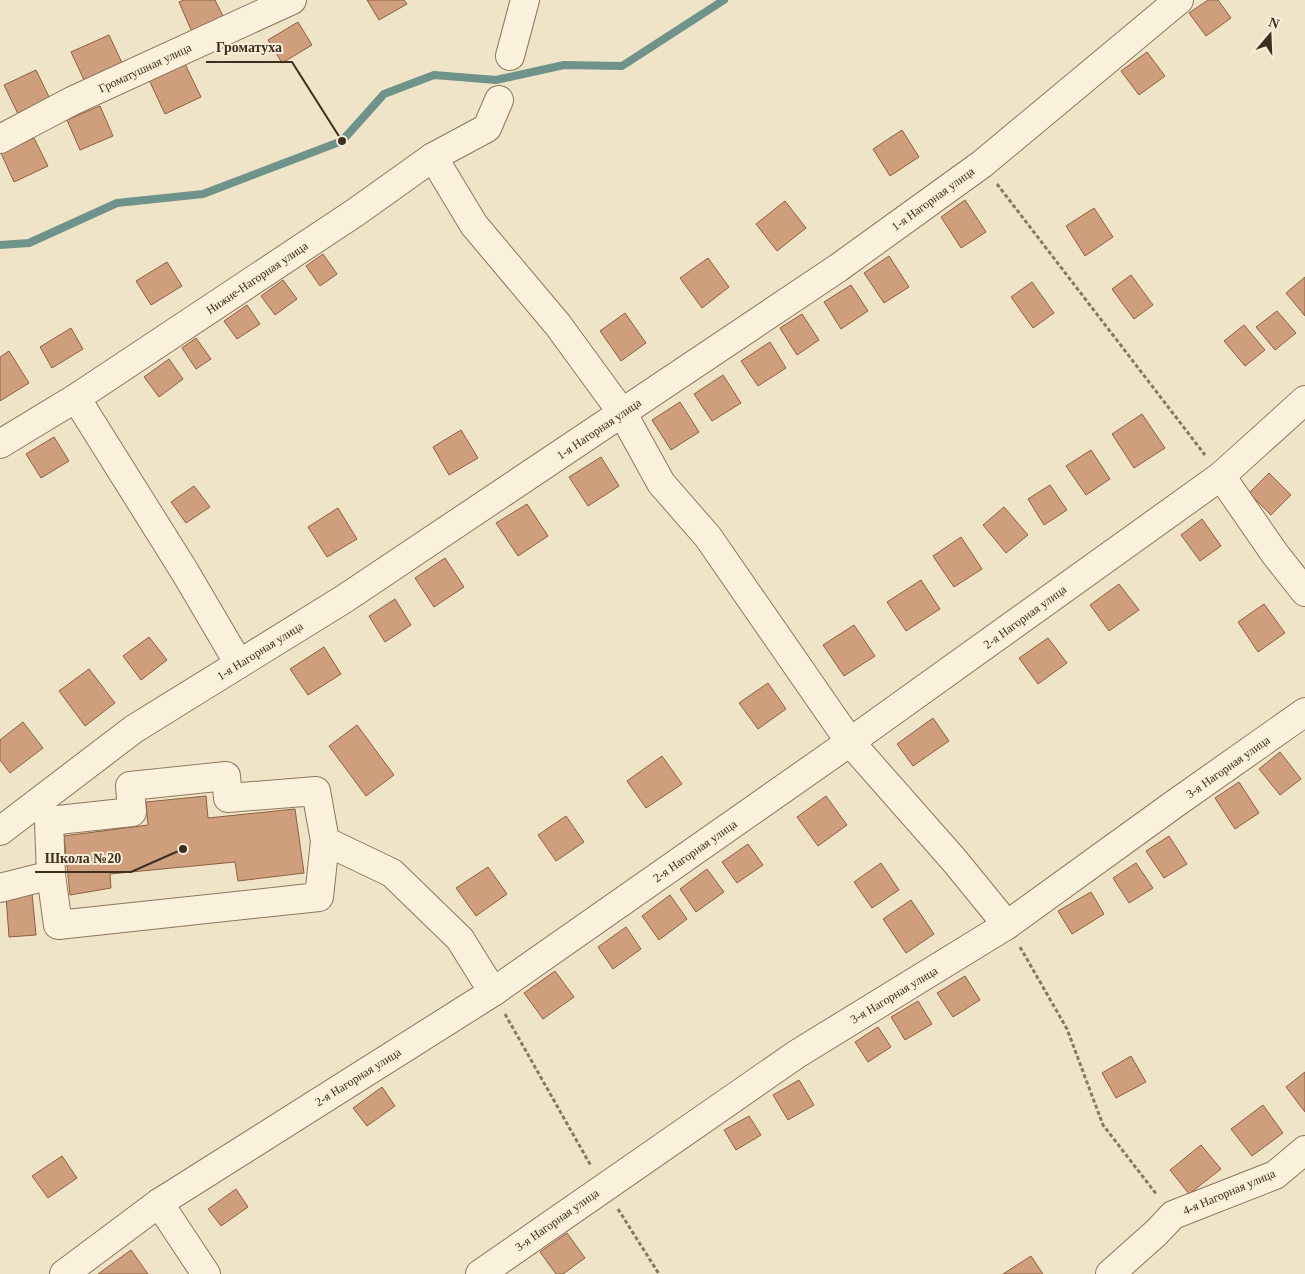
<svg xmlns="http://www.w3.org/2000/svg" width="1305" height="1274" viewBox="0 0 1305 1274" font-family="'Times New Roman',serif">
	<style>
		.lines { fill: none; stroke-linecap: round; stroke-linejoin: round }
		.stream { stroke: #6f938a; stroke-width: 8 }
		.building { fill: #cf9f7d; stroke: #8d5f41 }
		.minor-casing { stroke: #8d765c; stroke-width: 30 }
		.path { stroke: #8d765c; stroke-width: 3; stroke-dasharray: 4 2.5; stroke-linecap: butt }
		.minor { stroke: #faf1dc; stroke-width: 28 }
		.labels { text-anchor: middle; stroke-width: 4; stroke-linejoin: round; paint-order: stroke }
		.street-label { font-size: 12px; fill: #3d2e20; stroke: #f7eed8 }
		.leader { fill: none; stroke: #3d2e20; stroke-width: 2 }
		.callout-dot { fill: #3d2e20; stroke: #f7eed8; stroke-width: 2 }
		.callout-label { font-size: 14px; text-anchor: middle; font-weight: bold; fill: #3d2e20; stroke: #f7eed8; stroke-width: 4; stroke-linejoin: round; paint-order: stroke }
	</style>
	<rect width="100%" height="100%" fill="#f0e4c8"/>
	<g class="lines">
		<!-- stream -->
		<polyline class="stream" points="0,245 29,243 117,203 203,194 342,141 384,94 434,75 496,80 564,65 622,66 724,0"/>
	</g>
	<!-- building -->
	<g class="building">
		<polygon points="184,0 215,0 224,18 192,32 179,2"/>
		<polygon points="367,0 404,0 407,4 379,20"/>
		<polygon points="1208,0 1218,0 1231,18 1206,36 1189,13"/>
		<polygon points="298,22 312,45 282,63 268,40"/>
		<polygon points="109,35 123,65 85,82 71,52"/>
		<polygon points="1147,52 1165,76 1139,95 1121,71"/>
		<polygon points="185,64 201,97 165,114 149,80"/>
		<polygon points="36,70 50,99 18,114 4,85"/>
		<polygon points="100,106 113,136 80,150 67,120"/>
		<polygon points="902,130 919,157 890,176 873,149"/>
		<polygon points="34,138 48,166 14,182 1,153"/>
		<polygon points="965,200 986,232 961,248 941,217"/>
		<polygon points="785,201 806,228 777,251 756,224"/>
		<polygon points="1094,208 1113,237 1085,256 1066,226"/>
		<polygon points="323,254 337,274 320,286 306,266"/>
		<polygon points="889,256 909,287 884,303 864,273"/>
		<polygon points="708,258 729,287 702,308 680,278"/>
		<polygon points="167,262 182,286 151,305 136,281"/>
		<polygon points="1131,275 1153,305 1134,319 1112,289"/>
		<polygon points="1305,277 1305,316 1286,293"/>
		<polygon points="283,280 297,299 275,315 261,296"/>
		<polygon points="1032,282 1054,313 1033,328 1011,297"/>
		<polygon points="851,285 868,311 841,329 824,302"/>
		<polygon points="247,305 260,324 237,339 224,321"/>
		<polygon points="1277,311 1296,333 1275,350 1256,327"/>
		<polygon points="625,313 646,343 621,361 600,331"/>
		<polygon points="802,314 819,340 797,355 780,328"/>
		<polygon points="1244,325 1265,350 1245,366 1224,341"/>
		<polygon points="71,328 83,349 52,368 40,347"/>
		<polygon points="196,338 211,359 196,369 182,348"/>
		<polygon points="770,342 786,368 758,386 741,361"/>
		<polygon points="9,351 29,383 0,401 0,357"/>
		<polygon points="169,359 183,379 159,397 144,377"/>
		<polygon points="723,375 741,403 712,421 694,394"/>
		<polygon points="680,402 699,432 671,450 652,420"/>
		<polygon points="1142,414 1165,448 1134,468 1112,434"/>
		<polygon points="461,430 478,458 449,475 433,447"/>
		<polygon points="54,437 69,461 41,478 26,454"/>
		<polygon points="1091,450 1110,479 1086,495 1066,466"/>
		<polygon points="601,457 619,486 588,506 569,477"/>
		<polygon points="1269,473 1291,495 1271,515 1249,493"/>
		<polygon points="1050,485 1067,510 1044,525 1028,499"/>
		<polygon points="194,486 210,507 186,523 171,502"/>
		<polygon points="527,504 548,536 518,556 496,523"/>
		<polygon points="1004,507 1028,535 1006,553 983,525"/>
		<polygon points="338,508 357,539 327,557 308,527"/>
		<polygon points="1202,519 1221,546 1200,561 1181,535"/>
		<polygon points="961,537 982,569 954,587 933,556"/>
		<polygon points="445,558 464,587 434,607 415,578"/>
		<polygon points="921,580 940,609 906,631 887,602"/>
		<polygon points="1119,584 1139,610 1109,631 1090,605"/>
		<polygon points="395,599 411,625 385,642 369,616"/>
		<polygon points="1264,604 1285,633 1258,652 1238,622"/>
		<polygon points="854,625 875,656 844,676 823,645"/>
		<polygon points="149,637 167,660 141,680 123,656"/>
		<polygon points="1048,638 1067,663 1038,684 1019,658"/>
		<polygon points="324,647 341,674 308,695 290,669"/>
		<polygon points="89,669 115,703 85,726 59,691"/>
		<polygon points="768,683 786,709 758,729 739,703"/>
		<polygon points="933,718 949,741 913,766 897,744"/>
		<polygon points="23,722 43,748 10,773 0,760 0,740"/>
		<polygon points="357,725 394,775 366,796 329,746"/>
		<polygon points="1280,752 1301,779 1280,795 1259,769"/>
		<polygon points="662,756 682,784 646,808 627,781"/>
		<polygon points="1239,782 1259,813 1235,829 1215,798"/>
		<polygon points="206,796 208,818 295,809 304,873 238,881 235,862 110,874 111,888 70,895 64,836 148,825 146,802"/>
		<polygon points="826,796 847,825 818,846 797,817"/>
		<polygon points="566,816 584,842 556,861 538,835"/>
		<polygon points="1169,836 1187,864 1164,878 1146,851"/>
		<polygon points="748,844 763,865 737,883 722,862"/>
		<polygon points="881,863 899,890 872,908 854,882"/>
		<polygon points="1136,863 1153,888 1129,903 1113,878"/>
		<polygon points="488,867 507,894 476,916 456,888"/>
		<polygon points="707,869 724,892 696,912 680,889"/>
		<polygon points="1091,892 1104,914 1072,934 1058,911"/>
		<polygon points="32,893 36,935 9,937 6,896"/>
		<polygon points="670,895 687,919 659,940 642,916"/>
		<polygon points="911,900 934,934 906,953 883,919"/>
		<polygon points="626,927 641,949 613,969 598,947"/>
		<polygon points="555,971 574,997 543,1019 524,993"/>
		<polygon points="965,976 980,1000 953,1017 937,993"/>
		<polygon points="918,1001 932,1024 905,1040 891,1017"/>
		<polygon points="878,1027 891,1047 868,1062 855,1042"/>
		<polygon points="1131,1056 1146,1082 1116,1098 1102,1073"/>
		<polygon points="1305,1072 1305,1112 1286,1087"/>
		<polygon points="799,1080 814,1105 788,1120 773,1095"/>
		<polygon points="382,1087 395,1106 367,1126 353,1108"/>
		<polygon points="1263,1105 1283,1133 1252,1156 1231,1129"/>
		<polygon points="749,1116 761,1135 736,1150 724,1130"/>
		<polygon points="1201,1145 1221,1169 1189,1194 1170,1170"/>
		<polygon points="62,1156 77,1178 48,1198 32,1176"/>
		<polygon points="236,1189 248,1207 221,1226 208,1209"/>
		<polygon points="567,1233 585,1258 563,1274 556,1274 540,1252"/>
		<polygon points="131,1250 148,1274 98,1274"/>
		<polygon points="1031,1256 1043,1274 1003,1274"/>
	</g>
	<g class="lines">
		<defs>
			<g id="minor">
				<polyline points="510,56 525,0"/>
				<polyline points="0,139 72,101 292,0"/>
				<polyline points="433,157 474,225 558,325 623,414 661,483 708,537 850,742 954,860 1007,925"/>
				<polyline points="76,398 185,572 239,664"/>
				<polyline points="0,444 76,398 356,212 433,157 487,128 499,100"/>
				<polyline points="1221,476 1275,554 1305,592"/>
				<polyline points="0,831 134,729 344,599 838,268 982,164 1179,0"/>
				<polyline points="51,875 58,925 319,897 325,841"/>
				<polyline points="0,888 51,875 49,821 132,812 130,786 226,776 228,798 316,791 325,841 392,873 460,939 493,992"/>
				<polyline points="159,1203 206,1274"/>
				<polyline points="64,1274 159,1203 493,992 850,742 1221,476 1305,400"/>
				<polyline points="480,1274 797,1054 1007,925 1173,805 1305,712"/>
				<polyline points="1110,1274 1156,1233 1173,1215 1275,1175 1305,1150"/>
			</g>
		</defs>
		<!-- minor casing -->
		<use href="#minor" class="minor-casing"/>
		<!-- path -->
		<g class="path">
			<polyline points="997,184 1205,455"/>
			<polyline points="1020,947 1067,1029 1103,1125 1157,1195"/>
			<polyline points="505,1014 591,1166"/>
			<polyline points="618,1209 659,1274"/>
		</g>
		<!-- minor -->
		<use href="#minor" class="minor"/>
	</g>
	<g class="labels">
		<!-- street labels -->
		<g class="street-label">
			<text transform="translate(145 68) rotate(-25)" y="4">Громатушная улица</text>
			<text transform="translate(933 199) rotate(-36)" y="4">1-я Нагорная улица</text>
			<text transform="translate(257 278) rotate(-34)" y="4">Нижне-Нагорная улица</text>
			<text transform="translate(599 429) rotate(-34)" y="4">1-я Нагорная улица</text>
			<text transform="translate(1025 617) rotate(-36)" y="4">2-я Нагорная улица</text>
			<text transform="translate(260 651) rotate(-32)" y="4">1-я Нагорная улица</text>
			<text transform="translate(1228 767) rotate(-35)" y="4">3-я Нагорная улица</text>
			<text transform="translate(695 851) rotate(-35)" y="4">2-я Нагорная улица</text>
			<text transform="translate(894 995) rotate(-31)" y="4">3-я Нагорная улица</text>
			<text transform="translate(358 1077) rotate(-32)" y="4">2-я Нагорная улица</text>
			<text transform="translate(1229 1192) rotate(-23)" y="4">4-я Нагорная улица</text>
			<text transform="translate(557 1220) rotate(-35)" y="4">3-я Нагорная улица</text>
		</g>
	</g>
	<!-- callouts -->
	<path class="leader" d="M342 141L292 62H206M183 849L131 872H35"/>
	<g class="callout-dot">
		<circle cx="342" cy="141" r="5"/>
		<circle cx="183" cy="849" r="5"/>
	</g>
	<g class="callout-label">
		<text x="249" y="52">Громатуха</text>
		<text x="83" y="863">Школа №20</text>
	</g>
	<!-- north arrow -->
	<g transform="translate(1270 35) rotate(19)" stroke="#f7eed8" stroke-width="4" paint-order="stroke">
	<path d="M0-4L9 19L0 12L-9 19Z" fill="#3d2e20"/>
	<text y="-8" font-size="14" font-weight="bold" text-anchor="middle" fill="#3d2e20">N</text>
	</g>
</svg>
